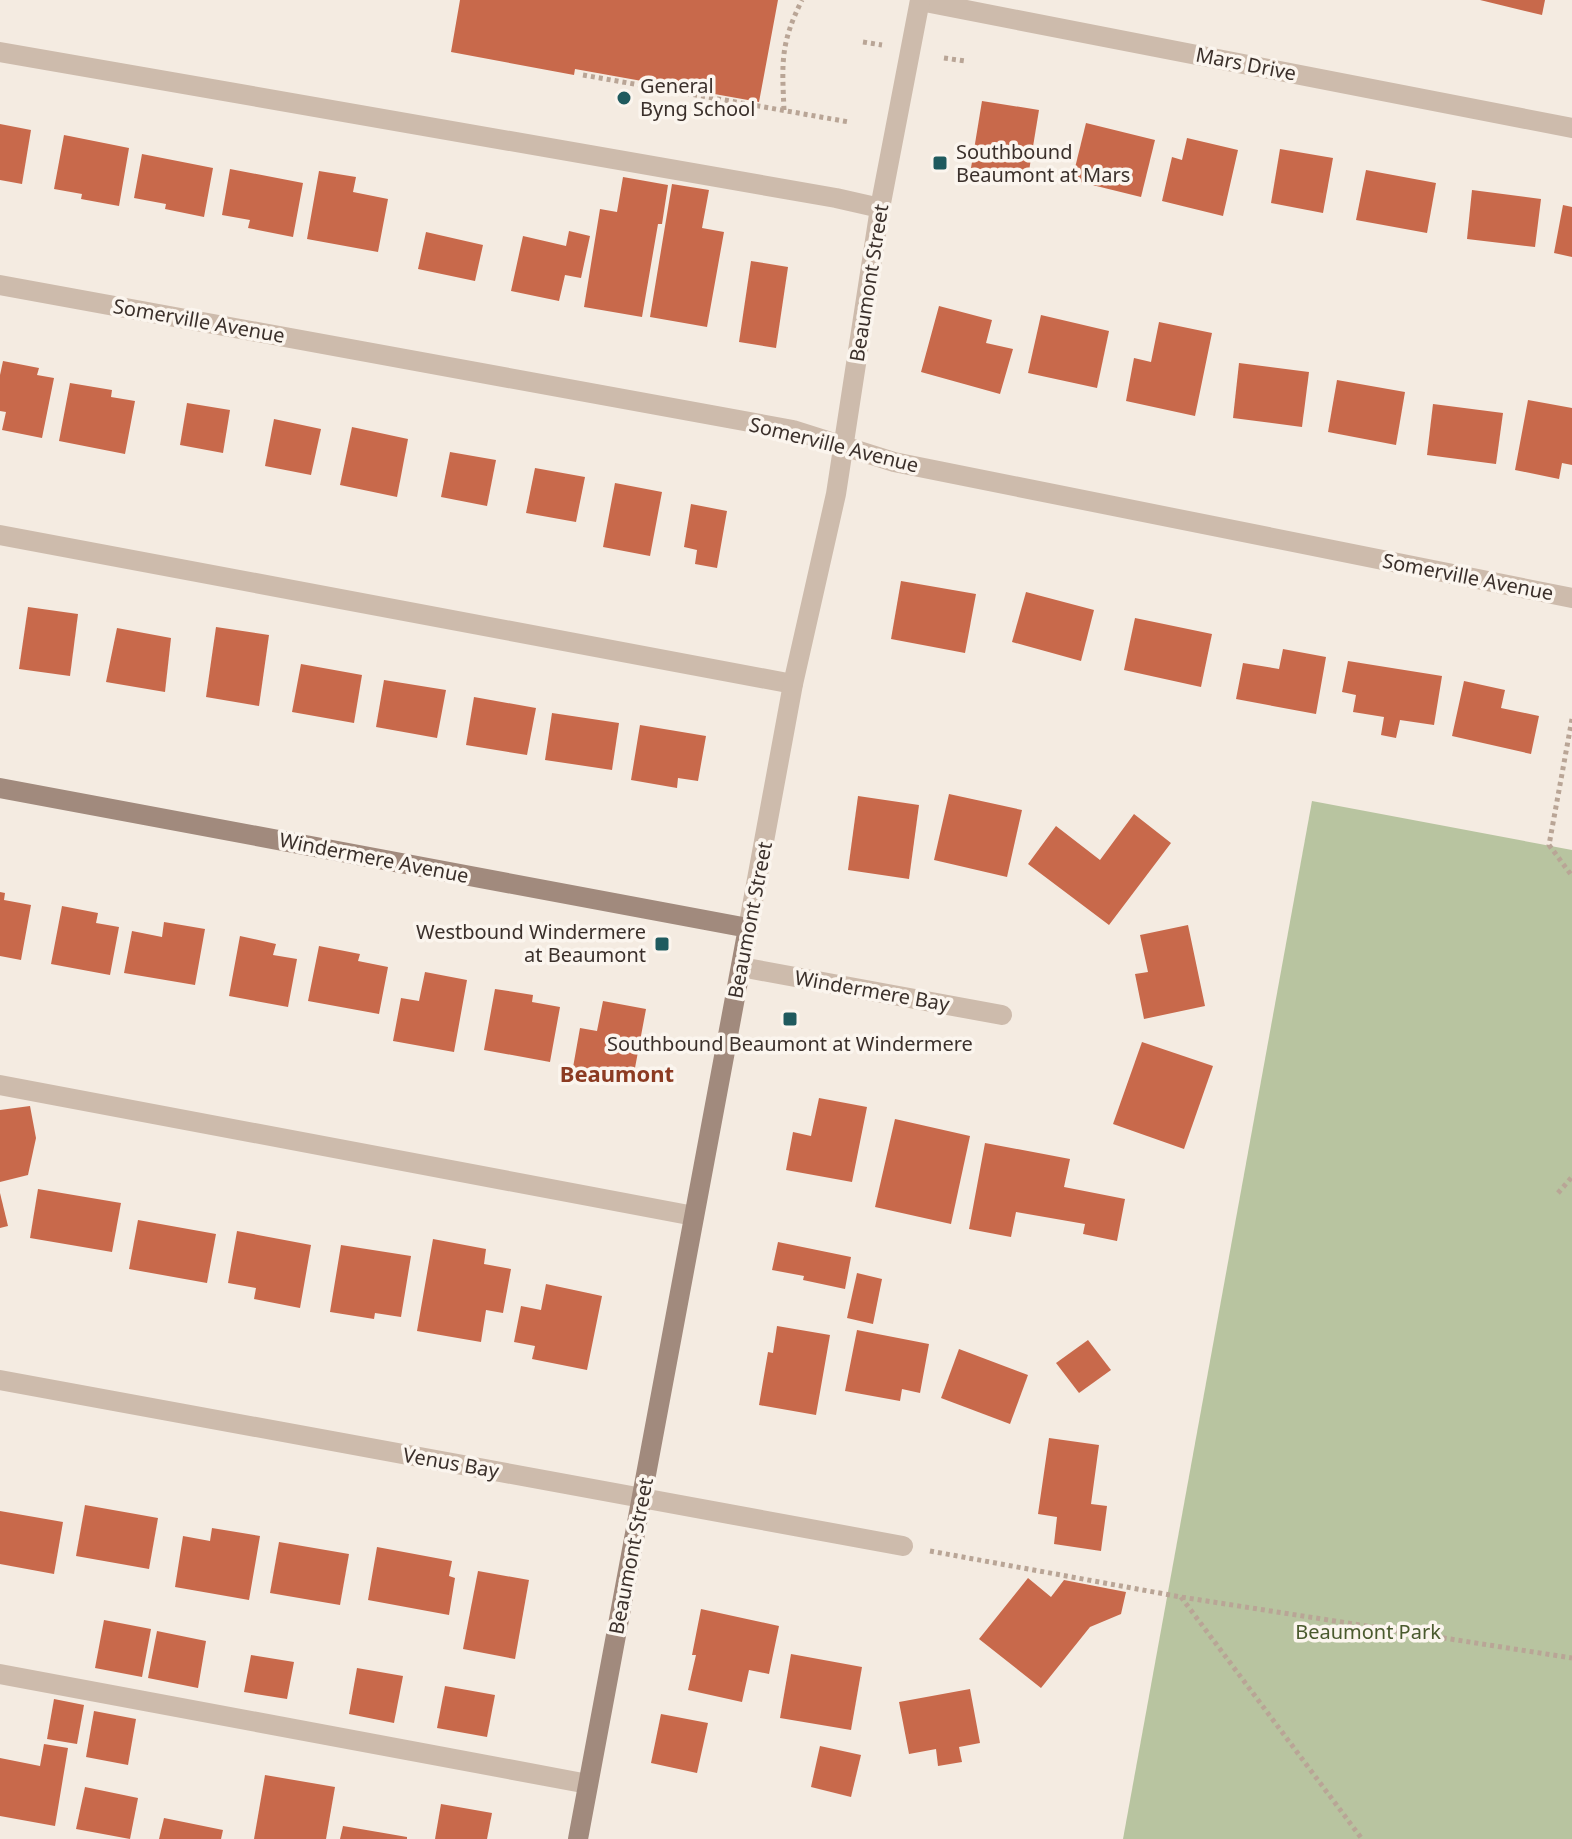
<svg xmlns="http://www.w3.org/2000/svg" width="1572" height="1839" viewBox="0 0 1572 1839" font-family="'Noto Sans',sans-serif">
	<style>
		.green { fill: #b8c4a0 }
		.building { fill: #c8694b }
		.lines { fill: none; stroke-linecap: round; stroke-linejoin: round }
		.path { stroke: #b9a596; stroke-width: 5; stroke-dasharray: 4 4; stroke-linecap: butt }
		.lane { stroke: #cdbbac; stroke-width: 20 }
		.street { stroke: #cdbbac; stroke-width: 20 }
		.secondary { stroke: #a18a7d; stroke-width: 20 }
		.poi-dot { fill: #1f5a5e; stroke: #fbf5ee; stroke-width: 3 }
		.labels { text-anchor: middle; stroke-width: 7; stroke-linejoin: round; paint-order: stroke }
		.street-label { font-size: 20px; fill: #3b302b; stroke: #fbf5ee }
		.poi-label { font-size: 20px; fill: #3b302b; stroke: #fbf5ee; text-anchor: start }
		.park-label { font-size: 20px; fill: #4a5a2e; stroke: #fbf5ee }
		.neighbourhood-label { font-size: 22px; font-weight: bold; fill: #8c3b22; stroke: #fbf5ee }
	</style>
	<rect width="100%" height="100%" fill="#f4ebe1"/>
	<!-- green -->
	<polygon class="green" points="1312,801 1572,850 1572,1839 1123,1839"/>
	<!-- building -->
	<g class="building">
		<polygon points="460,0 778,0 759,102 575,69 574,75 451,52"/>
		<polygon points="1480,0 1545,0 1542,15"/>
		<polygon points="982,101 1039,110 1028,177 971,168"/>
		<polygon points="1086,123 1155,140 1141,197 1072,180"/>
		<polygon points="0,124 31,130 22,184 0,180"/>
		<polygon points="64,135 129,148 119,206 81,199 82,194 54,189"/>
		<polygon points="1187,138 1238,150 1223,216 1162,201 1172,157 1182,160"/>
		<polygon points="1280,149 1333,158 1323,213 1271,203"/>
		<polygon points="142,154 213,168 204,217 165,209 166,204 134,198"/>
		<polygon points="230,169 303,183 293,237 248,228 250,220 222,215"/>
		<polygon points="1366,170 1436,183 1427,233 1356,220"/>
		<polygon points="319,171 356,177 353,192 388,199 378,252 307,239"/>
		<polygon points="623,177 668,185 662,224 658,224 642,317 584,307 600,209 617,212"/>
		<polygon points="672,184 709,190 702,228 724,232 707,327 650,317"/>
		<polygon points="1472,190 1541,199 1535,247 1467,239"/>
		<polygon points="1563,205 1572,207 1572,257 1554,253"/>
		<polygon points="569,231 590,236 581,278 565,275 559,301 511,291 523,236 566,246"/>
		<polygon points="426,232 483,245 475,281 418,269"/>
		<polygon points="751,261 788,267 776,348 739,342"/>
		<polygon points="939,306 992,320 986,343 1013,349 1000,394 921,372"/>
		<polygon points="1041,315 1109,331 1097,388 1028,373"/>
		<polygon points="1159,322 1212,333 1195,416 1126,401 1134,358 1151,362"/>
		<polygon points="3,361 39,368 37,375 54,378 42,438 2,430 6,412 0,411 0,375"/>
		<polygon points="1239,363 1309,372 1302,427 1233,418"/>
		<polygon points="1337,380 1405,392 1396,445 1328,432"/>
		<polygon points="70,383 112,390 111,397 135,401 125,454 59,441"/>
		<polygon points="1528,400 1572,408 1572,465 1562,463 1559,479 1515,470"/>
		<polygon points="187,403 230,410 223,453 180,445"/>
		<polygon points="1433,404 1503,413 1496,464 1427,455"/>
		<polygon points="274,419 321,429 311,475 265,466"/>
		<polygon points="352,427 408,439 397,497 340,485"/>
		<polygon points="450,452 496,460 487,506 441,497"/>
		<polygon points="535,468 585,477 576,522 526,513"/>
		<polygon points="615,483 662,492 650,556 603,547"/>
		<polygon points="691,504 727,511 717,568 695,564 697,550 684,547"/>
		<polygon points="901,581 976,594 965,653 891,639"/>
		<polygon points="1026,592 1094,610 1081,661 1012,642"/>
		<polygon points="28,607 78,614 70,676 19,669"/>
		<polygon points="1135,618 1212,634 1201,687 1124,670"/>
		<polygon points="216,627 269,635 259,706 206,697"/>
		<polygon points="117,628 171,638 165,692 106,682"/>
		<polygon points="1283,649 1326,657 1316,714 1236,699 1243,663 1279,669"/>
		<polygon points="1348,661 1442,676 1434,725 1400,720 1396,738 1381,735 1384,717 1353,712 1356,695 1342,692"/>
		<polygon points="301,664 362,675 354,723 292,712"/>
		<polygon points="384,680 446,690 437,738 376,727"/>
		<polygon points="1464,681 1505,690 1501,708 1539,716 1531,754 1452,736"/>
		<polygon points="474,697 536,708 527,755 466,745"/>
		<polygon points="552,713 619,723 612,770 545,760"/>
		<polygon points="640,725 706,736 698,781 678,778 677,788 631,780"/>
		<polygon points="949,794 1022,810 1007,877 934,860"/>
		<polygon points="858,796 919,805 909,879 848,870"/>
		<polygon points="1134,814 1171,843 1109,925 1028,864 1056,826 1100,860"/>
		<polygon points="0,892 5,893 4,900 31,905 21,960 0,956"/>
		<polygon points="62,906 98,913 96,923 119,927 110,975 51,964"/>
		<polygon points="164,922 205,929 195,985 124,973 132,931 162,937"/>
		<polygon points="1188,925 1205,1006 1144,1019 1135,974 1148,972 1140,935"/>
		<polygon points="240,936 276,944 273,955 297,959 288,1007 229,996"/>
		<polygon points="319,946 360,954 358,961 388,967 379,1014 308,1001"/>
		<polygon points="425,972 467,980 454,1052 393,1041 401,998 419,1001"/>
		<polygon points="495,989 533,995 532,1002 560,1007 550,1062 484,1050"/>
		<polygon points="603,1001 646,1009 632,1084 572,1073 580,1028 597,1031"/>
		<polygon points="1142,1042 1213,1066 1184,1149 1113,1124"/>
		<polygon points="819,1098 867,1107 852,1182 786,1170 793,1132 811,1136"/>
		<polygon points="30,1106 36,1138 28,1175 0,1182 0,1110"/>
		<polygon points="895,1119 970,1136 951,1224 875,1207"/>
		<polygon points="985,1143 1070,1159 1064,1187 1125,1199 1117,1241 1083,1234 1085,1224 1016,1212 1011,1237 969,1229"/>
		<polygon points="38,1189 121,1203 112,1252 30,1238"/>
		<polygon points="0,1193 8,1226 0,1228"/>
		<polygon points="138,1220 216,1234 207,1283 129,1269"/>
		<polygon points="237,1231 311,1245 300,1308 254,1299 256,1288 228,1283"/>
		<polygon points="433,1239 486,1249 484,1264 511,1269 503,1313 486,1310 481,1342 417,1331"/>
		<polygon points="778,1242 851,1257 845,1289 803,1280 804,1276 772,1270"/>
		<polygon points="341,1245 411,1256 401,1317 375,1313 374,1319 330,1312"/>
		<polygon points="857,1273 882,1279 873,1324 847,1318"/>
		<polygon points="546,1284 602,1296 587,1370 532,1359 535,1346 514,1342 521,1306 541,1310"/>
		<polygon points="777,1326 830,1335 816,1415 759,1405 768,1352 773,1353"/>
		<polygon points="857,1330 929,1344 920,1393 902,1389 900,1401 845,1391"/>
		<polygon points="1088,1340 1111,1370 1079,1393 1056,1363"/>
		<polygon points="959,1349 1028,1375 1010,1424 941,1398"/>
		<polygon points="1049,1438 1099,1445 1091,1504 1107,1506 1101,1551 1054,1544 1057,1517 1038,1514"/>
		<polygon points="85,1505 158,1518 149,1569 76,1556"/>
		<polygon points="0,1511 63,1522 54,1574 0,1564"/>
		<polygon points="212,1528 260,1536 249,1600 175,1587 183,1536 210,1541"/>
		<polygon points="279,1542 349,1554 340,1605 270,1593"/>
		<polygon points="377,1547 452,1561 449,1576 455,1578 449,1615 368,1600"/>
		<polygon points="478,1571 529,1580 515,1659 463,1649"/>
		<polygon points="1028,1578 1051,1597 1064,1580 1126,1592 1121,1614 1090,1627 1041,1688 979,1639"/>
		<polygon points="701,1609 779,1626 769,1674 749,1670 742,1702 688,1690 696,1655 692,1655"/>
		<polygon points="104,1620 151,1629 142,1677 95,1668"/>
		<polygon points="157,1631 206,1641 198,1688 148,1678"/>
		<polygon points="791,1654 862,1667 851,1730 780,1718"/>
		<polygon points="251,1655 294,1662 287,1699 244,1692"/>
		<polygon points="357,1668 403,1676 394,1723 349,1714"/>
		<polygon points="445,1686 495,1695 487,1737 437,1728"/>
		<polygon points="970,1689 980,1743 959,1747 962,1762 938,1766 936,1749 909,1754 899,1702"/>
		<polygon points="54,1699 84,1705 77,1744 47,1739"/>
		<polygon points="94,1711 136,1719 128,1765 86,1757"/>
		<polygon points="661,1714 708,1723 697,1773 651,1763"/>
		<polygon points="44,1744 68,1748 55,1826 0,1816 0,1758 40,1766"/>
		<polygon points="820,1746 861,1755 851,1797 811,1787"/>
		<polygon points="265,1775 335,1787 326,1839 254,1839"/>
		<polygon points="85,1787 138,1798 130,1839 76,1829"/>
		<polygon points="441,1804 492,1813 487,1839 435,1839"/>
		<polygon points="164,1818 223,1830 221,1839 159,1839"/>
		<polygon points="343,1826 407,1837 407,1839 340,1839"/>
	</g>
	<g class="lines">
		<!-- path -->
		<g class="path">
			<polyline points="863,42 882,45"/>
			<polyline points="944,58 965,61"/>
			<polyline points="583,75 849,122"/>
			<path d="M784,110C782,63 780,44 802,0"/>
			<polyline points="1572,719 1549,845 1572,876"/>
			<polyline points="1558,1193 1572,1177"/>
			<polyline points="930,1551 1181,1597 1572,1658"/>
			<polyline points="1181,1597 1362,1839"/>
		</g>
		<!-- lane -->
		<g class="lane">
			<polyline points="0,52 836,198 880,208"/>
			<polyline points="0,535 793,684"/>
			<polyline points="0,1085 694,1216"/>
			<polyline points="0,1674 588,1784"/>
		</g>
		<!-- street -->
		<g class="street">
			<polyline points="920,1 1572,128"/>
			<polyline points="0,285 793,430 894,462 1572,598"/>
			<polyline points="748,928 793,684 836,494 880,208 920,0"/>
			<polyline points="741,967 1002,1015"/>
			<polyline points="0,1380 903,1546"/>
		</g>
		<!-- secondary -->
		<polyline class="secondary" points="0,788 748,928 578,1839"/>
	</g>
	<!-- markers -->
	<g class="poi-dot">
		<circle cx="624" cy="98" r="8"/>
		<rect x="932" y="155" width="16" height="16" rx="4"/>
		<rect x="654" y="936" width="16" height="16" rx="4"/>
		<rect x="782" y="1011" width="16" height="16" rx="4"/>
	</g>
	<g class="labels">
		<!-- street labels -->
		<g class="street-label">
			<text transform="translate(1246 64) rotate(11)" y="7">Mars Drive</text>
			<text transform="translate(869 283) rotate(-81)" y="7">Beaumont Street</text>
			<text transform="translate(199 321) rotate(10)" y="7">Somerville Avenue</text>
			<text transform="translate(834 445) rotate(14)" y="7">Somerville Avenue</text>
			<text transform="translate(1468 577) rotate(11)" y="7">Somerville Avenue</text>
			<text transform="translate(374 858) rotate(11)" y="7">Windermere Avenue</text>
			<text transform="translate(750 920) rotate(-79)" y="7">Beaumont Street</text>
			<text transform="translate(872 991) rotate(10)" y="7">Windermere Bay</text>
			<text transform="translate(451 1463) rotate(10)" y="7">Venus Bay</text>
			<text transform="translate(631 1556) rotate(-79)" y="7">Beaumont Street</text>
		</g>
		<!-- poi labels -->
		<g class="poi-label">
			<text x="640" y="93">General<tspan x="640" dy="23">Byng School</tspan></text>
			<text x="956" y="159">Southbound<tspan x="956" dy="23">Beaumont at Mars</tspan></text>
			<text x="646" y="939" text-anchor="end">Westbound Windermere<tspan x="646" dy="23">at Beaumont</tspan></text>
			<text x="790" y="1051" text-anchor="middle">Southbound Beaumont at Windermere</text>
		</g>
		<!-- park labels -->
		<g class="park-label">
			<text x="1368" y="1639">Beaumont Park</text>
		</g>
		<!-- neighbourhood labels -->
		<g class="neighbourhood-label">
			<text x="617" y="1082">Beaumont</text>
		</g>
	</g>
</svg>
